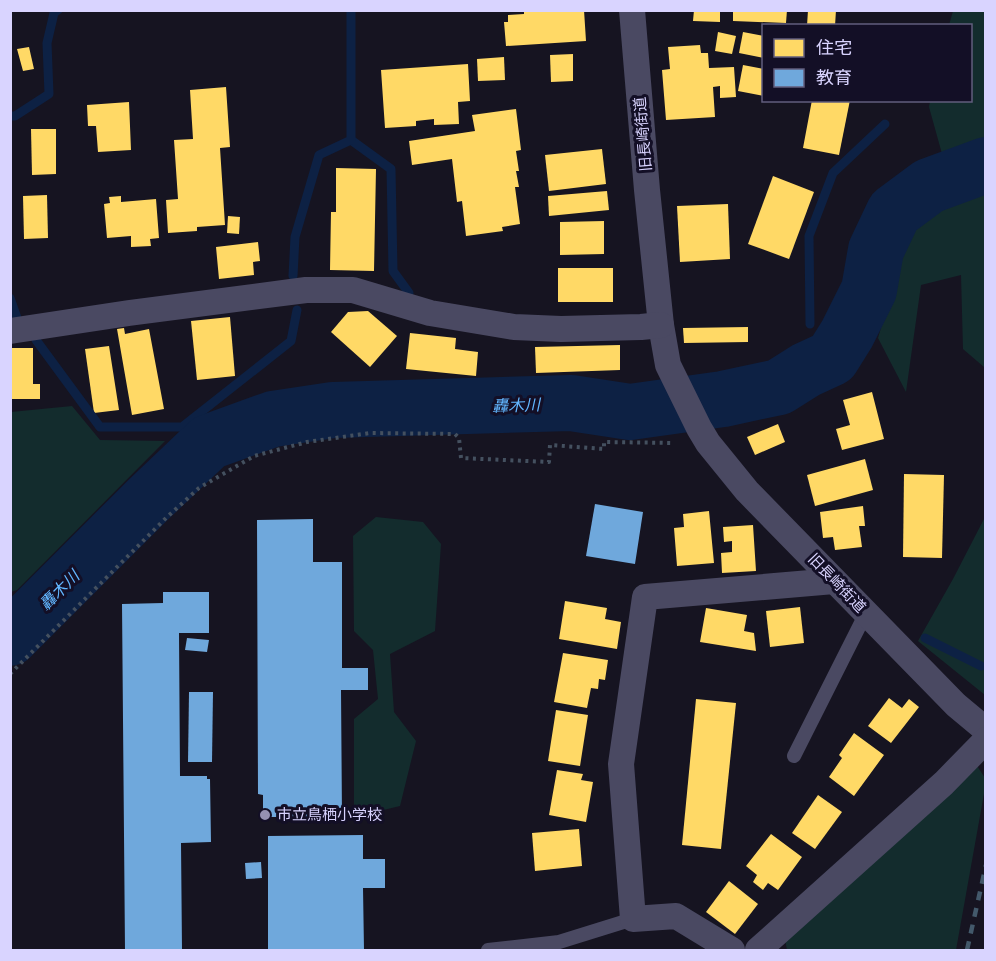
<svg xmlns="http://www.w3.org/2000/svg" width="996" height="961" viewBox="0 0 996 961" font-family="Inter,'Noto Sans JP',sans-serif">
	<style>
		.green { fill: #132c2d }
		.homes { fill: #ffd966 }
		.schools { fill: #6fa8dc }
		.lines { fill: none; stroke-linecap: round; stroke-linejoin: round }
		.stream { stroke: #0d2144; stroke-width: 9 }
		.river { stroke: #0d2144; stroke-width: 56 }
		.path { stroke: #44505f; stroke-width: 4; stroke-dasharray: 3 4.5; stroke-linecap: butt }
		.service { stroke: #4a4962; stroke-width: 14 }
		.minor { stroke: #4a4962; stroke-width: 26 }
		.rail { stroke: #43596b; stroke-width: 4.5; stroke-dasharray: 9 8; stroke-linecap: butt }
		.poi-dot { fill: #9591b1; stroke: #130f26; stroke-width: 2 }
		.labels { text-anchor: middle; stroke-width: 6; stroke-linejoin: round; paint-order: stroke }
		.street-label { font-size: 15px; fill: #d9d4ff; stroke: #130f26 }
		.poi-label { font-size: 15px; fill: #d9d4ff; stroke: #130f26; text-anchor: start }
		.water-label { font-size: 16px; font-style: italic; fill: #62b6ff; stroke: #130f26 }
	</style>
	<rect width="100%" height="100%" fill="#161421"/>
	<!-- green -->
	<g class="green">
		<polygon points="953,11 985,11 985,143 944,161 929,107 930,101 970,100 970,26 949,25"/>
		<polygon points="985,181 985,364 984,367 963,349 961,275 921,285 906,392 878,338 907,239 938,207"/>
		<polygon points="72,406 100,440 165,441 17,590 11,592 11,412"/>
		<polygon points="376,517 423,522 441,544 435,631 390,654 394,712 416,741 400,806 354,817 354,719 378,699 373,650 354,631 353,536"/>
		<polygon points="985,517 985,695 918,641 953,579"/>
		<polygon points="972,758 985,778 985,788 956,950 787,950 784,934"/>
	</g>
	<!-- homes -->
	<g class="homes">
		<polygon points="524,10 584,10 586,41 506,46 504,22 508,22 508,15 524,14"/>
		<polygon points="694,10 720,10 720,22 693,21"/>
		<polygon points="733,10 787,10 786,23 733,21"/>
		<polygon points="808,10 836,10 835,26 807,26"/>
		<polygon points="718,32 736,36 732,54 715,51"/>
		<polygon points="743,32 764,36 764,58 739,53"/>
		<polygon points="700,45 701,53 708,53 709,68 734,67 736,97 720,98 720,86 713,87 715,117 666,120 662,70 670,69 668,47"/>
		<polygon points="29,47 34,69 23,71 17,49"/>
		<polygon points="573,54 573,81 551,82 550,55"/>
		<polygon points="504,57 505,80 478,81 477,59"/>
		<polygon points="468,64 470,101 458,102 459,124 434,125 434,119 416,121 416,126 385,128 381,70"/>
		<polygon points="743,65 764,69 764,96 738,91"/>
		<polygon points="226,87 230,147 220,148 225,225 197,227 197,231 168,233 166,200 178,199 174,140 193,139 190,90"/>
		<polygon points="812,100 850,100 839,155 803,148"/>
		<polygon points="129,102 131,150 98,152 96,126 88,126 87,105"/>
		<polygon points="516,109 521,150 516,151 519,171 516,171 519,187 515,187 520,224 502,227 503,231 466,236 462,201 457,202 452,159 412,165 409,141 475,131 472,115"/>
		<polygon points="31,129 56,129 56,174 32,175"/>
		<polygon points="602,149 606,184 549,191 545,155"/>
		<polygon points="336,168 376,169 374,271 330,270 331,212 336,212"/>
		<polygon points="773,176 814,192 789,259 748,244"/>
		<polygon points="607,191 609,210 549,216 548,196"/>
		<polygon points="47,195 48,238 24,239 23,196"/>
		<polygon points="121,196 121,202 156,199 159,238 150,239 151,246 131,247 131,236 107,238 104,204 110,203 109,197"/>
		<polygon points="728,204 730,259 680,262 677,206"/>
		<polygon points="228,216 240,217 239,234 227,233"/>
		<polygon points="604,221 604,254 560,255 560,222"/>
		<polygon points="258,242 260,261 253,262 254,275 219,279 216,247"/>
		<rect x="558" y="268" width="55" height="34"/>
		<polygon points="368,311 397,336 370,367 331,332 348,312"/>
		<polygon points="230,317 235,376 197,380 191,321"/>
		<polygon points="748,327 748,342 684,343 683,328"/>
		<polygon points="124,328 125,334 149,329 164,409 132,415 117,329"/>
		<polygon points="410,333 456,338 455,349 478,352 476,376 406,369"/>
		<polygon points="620,345 620,370 536,373 535,347"/>
		<polygon points="109,346 119,410 94,413 85,349"/>
		<polygon points="10,348 33,348 33,384 40,384 40,399 10,399"/>
		<polygon points="872,392 884,439 842,450 836,429 850,425 843,400"/>
		<polygon points="778,424 785,442 755,455 747,437"/>
		<polygon points="865,459 873,490 815,506 807,475"/>
		<polygon points="904,474 944,475 942,558 903,557"/>
		<polygon points="863,506 865,526 859,526 862,547 835,550 833,537 823,538 820,512"/>
		<polygon points="709,511 714,563 677,566 674,528 684,527 683,514"/>
		<polygon points="753,525 756,571 722,573 721,553 732,552 732,541 724,542 723,527"/>
		<polygon points="565,601 607,608 605,619 621,622 617,649 559,639"/>
		<polygon points="800,607 804,643 770,647 766,611"/>
		<polygon points="706,608 747,615 744,631 754,633 756,651 700,642"/>
		<polygon points="563,653 608,660 605,680 599,679 598,689 591,688 587,708 554,702"/>
		<polygon points="889,698 902,708 909,699 919,707 891,743 868,726"/>
		<polygon points="696,699 736,703 721,849 682,845"/>
		<polygon points="556,710 588,715 580,766 548,761"/>
		<polygon points="854,733 884,755 854,796 829,777 842,758 839,755"/>
		<polygon points="557,770 583,774 581,780 593,782 586,822 549,815"/>
		<polygon points="818,795 842,812 815,849 792,833"/>
		<polygon points="579,829 582,866 535,871 532,833"/>
		<polygon points="771,834 802,857 778,890 768,883 763,890 753,882 757,875 746,866"/>
		<polygon points="729,881 758,904 735,934 706,912"/>
	</g>
	<!-- schools -->
	<g class="schools">
		<polygon points="595,504 643,512 635,564 586,556"/>
		<polygon points="313,519 313,562 342,562 342,668 368,668 368,690 341,690 342,817 263,817 263,795 258,794 257,520"/>
		<polygon points="163,592 209,592 209,633 179,633 180,776 207,776 207,779 210,779 211,842 181,843 182,950 125,950 122,604 163,603"/>
		<polygon points="187,638 209,640 207,652 185,650"/>
		<polygon points="189,692 213,692 212,762 188,762"/>
		<polygon points="363,835 363,859 385,859 385,888 363,888 364,950 268,950 268,836"/>
		<polygon points="261,862 262,878 246,879 245,863"/>
	</g>
	<g class="lines">
		<!-- stream -->
		<g class="stream">
			<polyline points="10,116 15,116 49,94 47,43 54,13 58,10"/>
			<polyline points="351,140 391,169 393,271 409,293"/>
			<polyline points="293,276 295,237 319,155 351,140 351,10"/>
			<polyline points="10,298 17,318"/>
			<polyline points="810,324 809,236 833,173 885,124"/>
			<polyline points="36,340 100,427 182,427 291,341 297,310"/>
			<polyline points="925,638 981,666"/>
		</g>
		<!-- river -->
		<polyline class="river" points="10,638 148,500 209,442 273,419 333,410 571,403 630,412 723,399 779,387 806,370 832,358 847,334 869,290 876,250 894,212 929,186 986,165"/>
		<!-- path -->
		<polyline class="path" points="10,674 166,518 199,488 254,456 307,442 370,433 455,434 459,438 461,458 549,462 550,445 604,449 604,442 674,443"/>
		<!-- service -->
		<g class="service">
			<polyline points="794,756 866,613"/>
			<polyline points="488,950 559,942 633,919"/>
		</g>
		<!-- minor -->
		<g class="minor">
			<polyline points="632,10 647,190 661,325 668,365 699,428 708,443 747,491 956,705 986,730"/>
			<polyline points="10,331 129,313 306,290 353,290 430,313 514,327 561,329 641,327 661,325"/>
			<polyline points="732,950 676,916 633,919 621,764 645,597 834,581"/>
			<polyline points="758,950 944,783 986,740"/>
		</g>
		<!-- rail -->
		<polyline class="rail" points="967,950 986,865"/>
	</g>
	<!-- markers -->
	<circle class="poi-dot" cx="265" cy="815" r="6"/>
	<g class="labels">
		<!-- street labels -->
		<g class="street-label">
			<text transform="translate(643 134) rotate(-95)" y="5">旧長崎街道</text>
			<text transform="translate(837 583) rotate(46)" y="5">旧長崎街道</text>
		</g>
		<!-- poi labels -->
		<g class="poi-label">
			<text x="277" y="820">市立鳥栖小学校</text>
		</g>
		<!-- water labels -->
		<g class="water-label">
			<text transform="translate(516 405) rotate(-2)" y="6">轟木川</text>
			<text transform="translate(59 590) rotate(-45)" y="6">轟木川</text>
		</g>
	</g>
	<!-- border -->
	<rect width="996" height="961" fill="none" stroke="#d9d4ff" stroke-width="24"/>
	<!-- legend -->
	<rect x="762" y="24" width="210" height="78" fill="#130f26" stroke="#625e7d" stroke-width="1.5"/>
	<rect x="774" y="39" width="30" height="18" fill="#ffd966" stroke="#625e7d" stroke-width="1.5"/>
	<text x="816" y="54" font-size="18" fill="#d9d4ff">住宅</text>
	<rect x="774" y="69" width="30" height="18" fill="#6fa8dc" stroke="#625e7d" stroke-width="1.5"/>
	<text x="816" y="84" font-size="18" fill="#d9d4ff">教育</text>
</svg>
